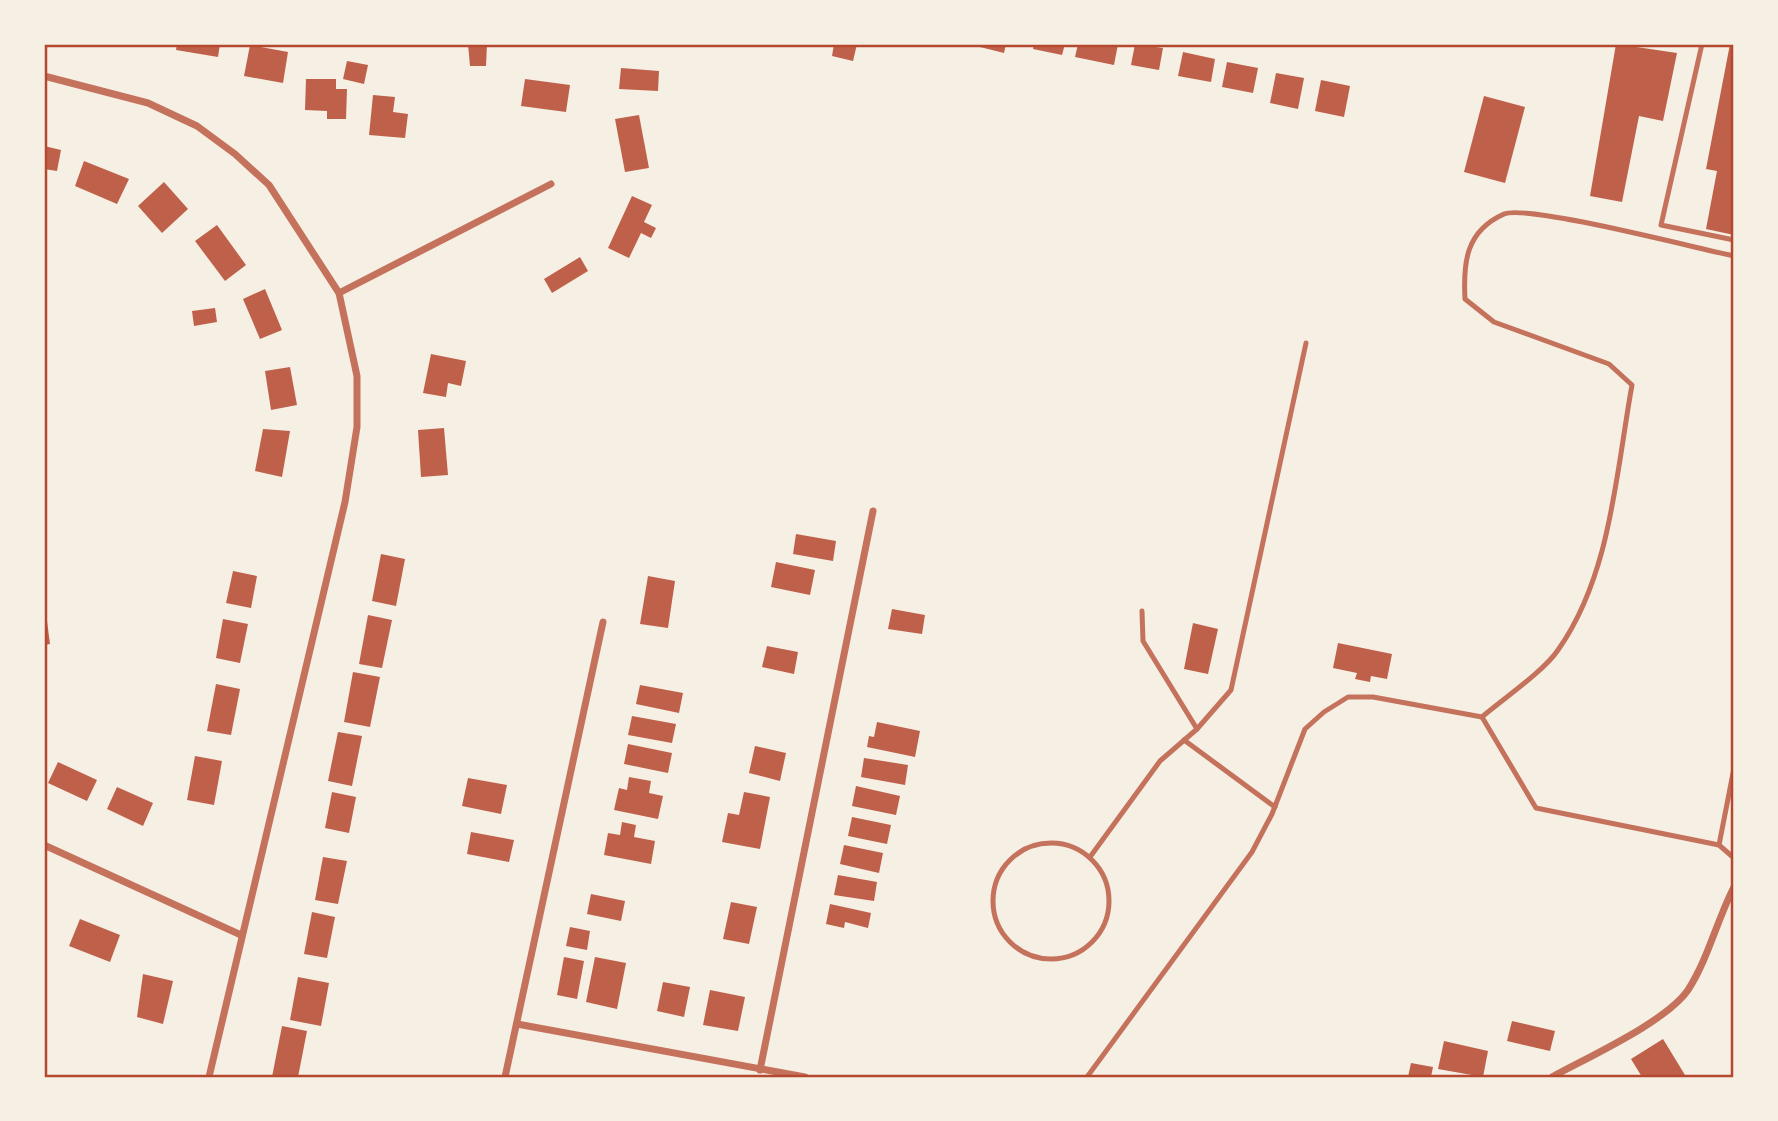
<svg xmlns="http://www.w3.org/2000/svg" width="1778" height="1121" viewBox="0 0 1778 1121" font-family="Helvetica,sans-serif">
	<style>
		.building { fill: #bf614a }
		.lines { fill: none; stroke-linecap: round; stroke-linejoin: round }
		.service { stroke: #c5725c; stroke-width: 5 }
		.minor { stroke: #c5725c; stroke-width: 7 }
		.neatline { fill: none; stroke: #b5482f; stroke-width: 2.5 }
	</style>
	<rect width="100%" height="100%" fill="#f6efe4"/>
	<!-- building -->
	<g class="building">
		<polygon points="177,44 220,44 218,57 176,50"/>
		<polygon points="468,44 487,44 486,66 470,66"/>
		<polygon points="834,44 857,44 853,61 832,56"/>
		<polygon points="980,44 1006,44 1004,53 980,47"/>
		<polygon points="1034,44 1065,44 1062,55 1033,49"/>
		<polygon points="1078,44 1118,44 1114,65 1075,57"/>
		<polygon points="1135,44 1163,48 1159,70 1131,65"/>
		<polygon points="1616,44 1677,53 1663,121 1639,116 1622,202 1590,196"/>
		<polygon points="1730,44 1734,44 1734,235 1706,229 1717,171 1706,169"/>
		<polygon points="250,45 288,52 283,83 244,76"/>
		<polygon points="1183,52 1215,59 1211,82 1178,76"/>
		<polygon points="347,61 368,65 364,84 343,79"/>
		<polygon points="1227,62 1258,68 1253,93 1222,87"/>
		<polygon points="621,68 659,71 658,91 619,89"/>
		<polygon points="1276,73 1304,78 1298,109 1270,103"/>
		<polygon points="306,79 336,79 336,89 347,89 346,119 327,119 327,111 305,110"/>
		<polygon points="525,79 570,85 566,112 521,106"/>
		<polygon points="1321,80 1350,86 1344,117 1315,111"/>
		<polygon points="373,95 395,97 393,112 408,114 405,138 369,135"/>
		<polygon points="1484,96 1525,107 1505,183 1464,172"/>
		<polygon points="639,115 649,168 625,172 615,119"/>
		<polygon points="44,146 61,150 57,171 44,169"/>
		<polygon points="84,161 129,179 117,204 75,186"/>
		<polygon points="164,182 188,209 162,233 138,206"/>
		<polygon points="632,196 652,205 644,222 656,228 651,238 641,233 629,258 608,248"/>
		<polygon points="217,225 246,265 225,281 195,241"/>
		<polygon points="580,257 588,271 552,293 544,279"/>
		<polygon points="265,289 282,330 260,339 243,299"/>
		<polygon points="215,308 217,322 194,326 192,311"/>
		<polygon points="431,354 466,361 461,386 448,383 446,397 423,393"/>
		<polygon points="290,367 297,405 271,410 265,371"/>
		<polygon points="444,428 448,475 421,477 418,430"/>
		<polygon points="263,429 290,431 282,477 255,471"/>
		<polygon points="796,534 836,541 833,561 793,554"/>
		<polygon points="381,554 405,559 396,606 372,601"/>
		<polygon points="776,562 815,570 810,595 771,587"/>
		<polygon points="233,571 257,576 251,608 226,603"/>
		<polygon points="648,576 675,581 668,628 640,624"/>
		<polygon points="44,598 50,644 44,645"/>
		<polygon points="892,609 925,615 922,634 888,629"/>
		<polygon points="368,615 392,620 382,668 359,664"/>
		<polygon points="223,619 248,624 240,663 216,658"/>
		<polygon points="1193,623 1218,629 1208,674 1184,669"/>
		<polygon points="1338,643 1392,654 1387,679 1371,676 1370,682 1355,679 1357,673 1333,668"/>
		<polygon points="767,646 798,652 794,674 762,667"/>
		<polygon points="353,672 380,677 370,727 344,722"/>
		<polygon points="216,684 240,689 231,735 207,731"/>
		<polygon points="640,685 683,693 679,713 636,704"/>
		<polygon points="632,716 676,724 672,743 628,735"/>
		<polygon points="877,722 920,731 915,757 867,747 869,736 874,737"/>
		<polygon points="338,732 362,736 352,786 328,781"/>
		<polygon points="628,744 672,753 668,773 624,764"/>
		<polygon points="755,746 786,753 780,781 749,773"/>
		<polygon points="195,756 222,761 214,805 187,800"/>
		<polygon points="864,758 908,765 905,785 861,777"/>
		<polygon points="58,762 97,780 87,801 48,783"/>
		<polygon points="629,777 651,781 649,793 663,796 658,819 614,810 619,788 627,790"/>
		<polygon points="468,778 507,785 501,814 462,806"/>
		<polygon points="856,786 900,796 896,815 852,806"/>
		<polygon points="117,787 153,803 143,826 107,809"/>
		<polygon points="332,792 356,797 349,833 325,828"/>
		<polygon points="744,792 770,797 760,849 722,842 728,813 739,815"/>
		<polygon points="852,817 891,825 887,844 848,836"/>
		<polygon points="622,822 636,825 634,837 655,841 651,864 604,855 608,833 620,835"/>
		<polygon points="471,832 514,840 509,862 467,854"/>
		<polygon points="844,845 883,853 879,873 840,864"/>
		<polygon points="323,857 347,861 338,904 315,900"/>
		<polygon points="838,875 877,882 874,901 834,895"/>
		<polygon points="591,894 625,901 621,921 587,914"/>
		<polygon points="731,902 757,907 749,944 723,939"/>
		<polygon points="830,904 871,913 868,928 845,922 844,928 826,924"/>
		<polygon points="312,912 335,917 327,958 304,954"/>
		<polygon points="80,919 120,935 110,962 69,946"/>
		<polygon points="570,927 590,931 587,950 566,946"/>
		<polygon points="564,957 584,961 577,999 557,995"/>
		<polygon points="595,957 626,963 617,1009 586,1002"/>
		<polygon points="143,974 173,981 163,1024 137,1017"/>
		<polygon points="298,977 329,983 321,1026 290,1020"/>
		<polygon points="663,982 690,987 684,1017 657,1011"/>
		<polygon points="710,990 745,997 738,1031 703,1025"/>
		<polygon points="1512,1021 1555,1031 1550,1051 1507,1041"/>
		<polygon points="282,1026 307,1031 298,1077 272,1077"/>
		<polygon points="1663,1039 1685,1075 1642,1077 1631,1059"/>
		<polygon points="1444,1041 1488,1051 1483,1077 1438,1069"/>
		<polygon points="1411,1063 1433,1067 1431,1077 1408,1077"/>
	</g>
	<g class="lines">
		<!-- service -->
		<g class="service">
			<polyline points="1702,44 1661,225 1734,240"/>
			<polyline points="1142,611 1143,641 1197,729"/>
			<polyline points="1482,717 1536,808 1719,845 1734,858"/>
			<polyline points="1184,740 1275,807"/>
			<circle cx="1051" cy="901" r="58"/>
			<polyline points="1719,845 1734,768"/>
			<polyline points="1090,857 1160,761 1197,729 1231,690 1306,343"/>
			<path d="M1087,1077L1252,852L1272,814L1305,729L1324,712L1348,697H1373L1482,717C1503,699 1544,671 1558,650C1611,575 1616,473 1632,385L1609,364L1494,322L1465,299C1463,262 1466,231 1504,214C1527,204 1699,249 1734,256"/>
		</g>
		<!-- minor -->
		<g class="minor">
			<polyline points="44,76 148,103 197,126 235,154 269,185 339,293 357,376 357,427 345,502 209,1077"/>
			<polyline points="339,293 551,184"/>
			<polyline points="44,845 241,935"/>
			<polyline points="517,1024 805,1077"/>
			<polyline points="760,1070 873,511"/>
			<polyline points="505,1077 603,622"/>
			<path d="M1552,1077C1588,1057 1666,1022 1688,990C1708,959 1717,920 1734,887"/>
		</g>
	</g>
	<!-- border -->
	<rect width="1778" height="1121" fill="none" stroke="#f6efe4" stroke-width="91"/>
	<rect x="46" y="46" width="1686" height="1030" class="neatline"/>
</svg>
